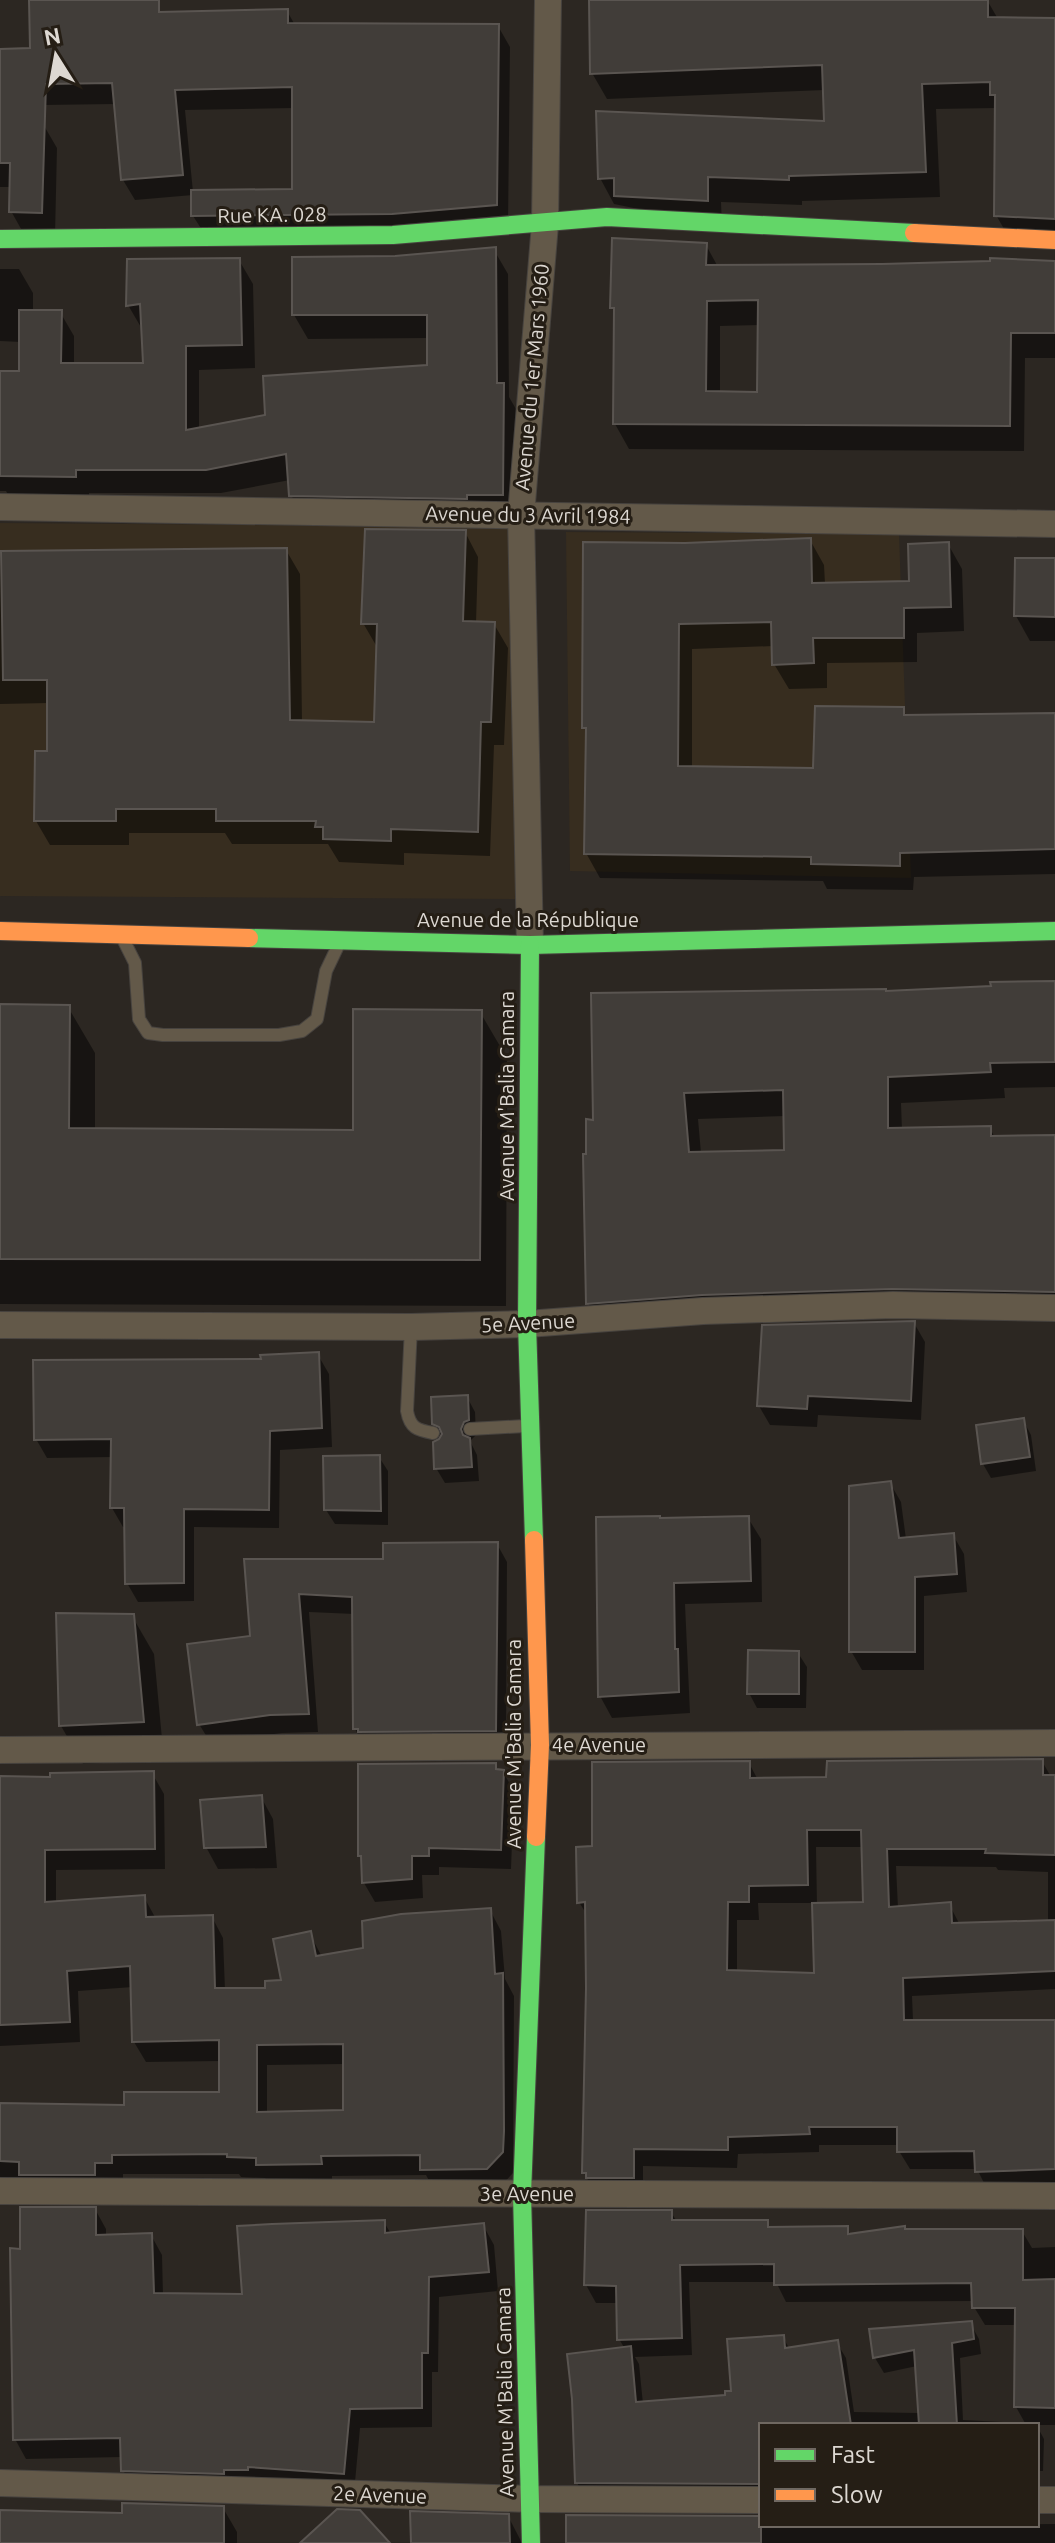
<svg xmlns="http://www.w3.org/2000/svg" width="1055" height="2543" viewBox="0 0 1055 2543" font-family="Ubuntu,sans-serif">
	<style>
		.built { fill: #372d1f }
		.shadow { fill: #0007; fill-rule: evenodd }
		.building { fill: #413d39; stroke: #5a5551; stroke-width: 2; fill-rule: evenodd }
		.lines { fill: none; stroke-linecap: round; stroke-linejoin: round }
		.lane-casing { stroke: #47433f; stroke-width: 14 }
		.street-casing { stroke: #47433f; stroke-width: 28 }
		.fast-casing { stroke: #47433f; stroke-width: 20 }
		.slow-casing { stroke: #47433f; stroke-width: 20 }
		.lane { stroke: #635949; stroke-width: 12 }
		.street { stroke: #635949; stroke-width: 26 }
		.fast { stroke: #63d668; stroke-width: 18 }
		.slow { stroke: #ff974d; stroke-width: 18 }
		.labels { text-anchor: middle; stroke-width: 6; stroke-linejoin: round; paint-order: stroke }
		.street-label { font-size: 20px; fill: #ddd8d2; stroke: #251e15 }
	</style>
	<rect width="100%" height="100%" fill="#2c2722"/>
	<!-- built -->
	<g class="built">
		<polygon points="0,523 520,527 516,899 0,896"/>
		<polygon points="566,532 899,534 911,878 570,871"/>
	</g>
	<!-- shadow -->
	<g class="shadow">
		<polygon points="591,0 987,0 998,19 1055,20 1055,243 1011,241 996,215 997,108 936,109 940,197 802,201 802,205 721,202 722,226 614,204 600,178 826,123 825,90 607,99 592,73"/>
		<path d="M287,11L295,25L498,26L510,47L508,226L206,236L193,216V195L135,200L123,180L116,104L44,105L32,84ZM294,108V191L193,192L185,110Z"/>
		<polygon points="43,124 57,148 55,236 25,236 11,211 11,187 0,187 0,139"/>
		<path d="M706,245L718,267L1055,263V358H1025L1024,451L629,449L615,424L616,314L612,308ZM760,325L759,394L720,393V326Z"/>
		<polygon points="494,250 508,274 509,397 516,409 516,519 305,519 291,495 290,480 221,493 89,493 89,500 11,500 6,491 0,491 0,373 21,373 21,342 0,341 0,269 19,269 33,293 33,312 60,312 74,336 74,365 145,365 142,329 128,305 239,260 253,284 255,368 199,370 199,429 267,416 430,367 429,338 308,339 294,315 395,258"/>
		<polygon points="465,532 478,557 476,623 494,624 508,648 504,745 494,745 490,856 404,853 404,865 339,862 328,844 232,844 225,833 129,833 129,845 50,845 36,821 49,753 49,703 0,704 0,553 286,550 300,574 302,722 375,724 377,647 363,623"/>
		<polygon points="810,540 824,565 825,584 911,583 948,544 962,569 964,631 917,633 917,662 827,663 827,688 789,689 774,664 774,646 692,649 692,769 815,770 903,709 907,717 1055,715 1055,874 914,877 913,890 827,889 823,881 600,878 586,853 588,734 584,728 685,545"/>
		<polygon points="1055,560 1055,641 1030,641 1016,616"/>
		<path d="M1055,984V1087L1004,1088L1005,1098L901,1103L902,1130L990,1128L995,1138L1055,1137V1317L908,1314L718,1320L602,1329L588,1303V1156L595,1122L885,991ZM785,1116L786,1152L701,1153L698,1119Z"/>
		<polygon points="0,1006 68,1007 95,1053 95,1131 355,1132 480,1012 507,1058 506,1306 0,1304"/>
		<polygon points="914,1323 925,1342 921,1420 818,1415 817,1427 770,1425 759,1406"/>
		<polygon points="318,1355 329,1374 332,1447 280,1450 279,1528 194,1527 194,1601 138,1602 127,1583 127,1527 123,1527 112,1508 113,1457 47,1458 36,1439 263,1361"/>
		<polygon points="467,1397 475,1412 476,1435 470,1441 477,1455 479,1481 445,1483 436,1468 442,1437 434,1423"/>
		<polygon points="1023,1420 1031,1435 1036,1471 991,1478 983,1464"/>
		<polygon points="379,1457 388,1471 388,1525 335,1524 326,1510"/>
		<polygon points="890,1483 901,1502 906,1539 953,1535 964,1554 967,1592 924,1596 924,1670 862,1670 851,1651"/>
		<polygon points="748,1518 761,1539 762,1602 685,1604 690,1713 612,1718 600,1696 598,1519"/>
		<polygon points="497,1544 507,1562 506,1748 365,1747 355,1729 354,1614 309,1612 318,1732 282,1733 210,1742 199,1724 252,1638 246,1561 385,1561"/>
		<polygon points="132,1616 154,1654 164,1760 83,1764 61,1726"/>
		<polygon points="798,1653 807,1667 806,1708 757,1708 749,1693"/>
		<path d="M1042,1761L1051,1777H1055V1989L912,1996L913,2020L1055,2021V2194L987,2189L977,2169H910L899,2151V2145H819V2152L738,2154L737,2168L643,2166V2195L594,2191L584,2173L588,1988L587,1915L579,1902L594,1848L749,1763L758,1780L828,1779ZM816,1847H864L865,1904L817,1905ZM896,1866L996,1867L998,1870L1048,1872V1923L960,1925L949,1904L898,1908ZM758,1903H814L816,1975L737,1972V1920H759Z"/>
		<polygon points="495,1765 499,1772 503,1772 514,1791 511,1869 439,1867 439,1875 422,1875 423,1898 375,1902 364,1883 363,1861 360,1856"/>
		<path d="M152,1773L164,1794L165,1869L56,1870V1903L144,1897L156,1919L212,1917L223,1938L225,1990H267L284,1982L310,1934L322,1957L365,1950L490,1910L501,1931L505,1979L514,1996L513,2173L499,2188L434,2190L426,2175L332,2176V2184L270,2185L265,2178L241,2177L239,2174H123V2183L0,2181V2105L126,2107L221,2094V2061L146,2062L134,2042L133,1987L78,1991L80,2042L0,2046V1778L52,1779ZM345,2064V2112L267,2114V2065Z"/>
		<polygon points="261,1797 273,1819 277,1868 218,1869 206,1847"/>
		<polygon points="95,2209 106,2229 106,2237 151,2235 162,2255 163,2295 244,2296 384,2222 391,2234 483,2225 494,2245 498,2291 439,2297 438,2372 432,2372 432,2427 360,2428 354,2493 134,2490 123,2470 122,2457 26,2459 15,2439 22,2251"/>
		<path d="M671,2212L677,2222H767L771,2229L847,2228L851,2235L905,2231H1022L1032,2248L1055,2247V2425H761V2499L586,2498L577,2483L625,2349L619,2339L618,2303H596L586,2285ZM689,2282H776L786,2302L974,2301V2307L985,2325H1017L1016,2407L1025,2423L963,2420L960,2358L981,2354L979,2339L970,2323L875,2358L884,2373L917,2366L920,2413L854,2412L846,2358L837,2343L790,2350L783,2337L733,2393L727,2396L643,2404L639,2364L635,2357L692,2355Z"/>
		<polygon points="1037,2426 1044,2439 1043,2471 1037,2471"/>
		<polygon points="223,2508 237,2532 237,2543 0,2543 0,2512 124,2515"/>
		<polygon points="508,2516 522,2543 413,2543"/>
		<polygon points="761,2518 761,2525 1055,2524 1055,2543 568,2543"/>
	</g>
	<!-- building -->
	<g class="building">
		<polygon points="29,0 159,0 159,12 288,9 288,23 499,24 497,205 392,214 191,216 191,190 292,189 292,87 175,90 183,175 121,180 112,83 46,84 42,213 9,212 10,163 0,163 0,49 30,48"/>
		<polygon points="589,0 988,0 988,17 1055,18 1055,219 994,216 995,95 990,95 990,82 922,84 926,172 789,176 789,180 708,177 708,201 614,196 614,178 598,179 596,111 824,121 822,65 590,74"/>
		<path d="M612,238L707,243L706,265L882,264L990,261V258L1055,261V333H1011L1010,426L613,424L614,308H610ZM758,300L757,392L706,391L707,301Z"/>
		<polygon points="496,247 497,383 504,383 503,495 467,495 467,499 289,496 286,454 206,470 76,470 76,477 0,476 0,371 19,371 19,310 62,310 61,363 143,363 140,304 126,306 127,259 240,258 242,345 186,346 186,430 265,415 263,376 427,365 427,315 292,315 292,257 395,256"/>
		<polygon points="365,529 466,530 463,621 495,622 491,722 481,722 478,832 391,829 391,841 323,839 323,827 315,827 316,821 216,821 216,809 116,809 116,821 34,821 35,751 47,751 47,680 3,680 1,551 287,548 290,720 374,722 377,624 361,624"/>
		<polygon points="811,538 812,583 909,581 908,544 949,542 951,607 904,608 904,638 813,638 814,663 772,665 771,622 679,624 678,766 813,768 815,706 904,707 904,715 1055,713 1055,849 900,853 900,866 811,864 811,857 584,854 586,728 582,728 583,542 685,543"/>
		<polygon points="1015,558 1055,558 1055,617 1014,616"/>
		<path d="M1055,981V1062L990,1063L991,1072L888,1077V1128L991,1126V1136L1055,1135V1292L892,1289L702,1295L586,1304L583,1154H586V1119L593,1120L591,993L886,989V991L991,986L990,982ZM783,1090L784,1150L689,1152L684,1093Z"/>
		<polygon points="0,1004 70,1005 69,1128 353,1130 353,1009 482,1010 480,1260 0,1259"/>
		<polygon points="915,1321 911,1401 808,1396 807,1409 757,1406 762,1325"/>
		<polygon points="319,1352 322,1428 270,1431 269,1510 184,1509 184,1583 125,1584 124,1508 110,1508 111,1439 34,1440 33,1360 261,1359 260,1355"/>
		<polygon points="468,1395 469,1420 464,1422 461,1429 463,1435 470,1438 472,1467 434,1469 433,1442 439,1439 442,1434 439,1427 432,1424 431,1397"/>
		<polygon points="1024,1418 1030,1457 981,1464 976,1425"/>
		<polygon points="380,1455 381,1511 324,1510 323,1456"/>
		<polygon points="891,1481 899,1538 954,1533 957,1574 915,1577 915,1652 849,1652 849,1486"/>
		<polygon points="660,1516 660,1518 749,1516 751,1581 674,1583 675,1649 678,1649 679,1692 598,1697 596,1517"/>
		<polygon points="498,1542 496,1731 358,1732 358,1729 353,1729 352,1597 299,1594 309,1714 270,1715 197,1725 187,1644 250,1636 244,1559 383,1559 383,1543"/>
		<polygon points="56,1613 134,1614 144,1722 59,1726"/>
		<polygon points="748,1650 799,1651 799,1694 747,1694"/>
		<path d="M1043,1759V1775H1055V1855L985,1853L986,1849H887L889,1907L951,1902L952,1923L1055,1920V1971L903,1978L904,2020H1055V2169L975,2172L974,2151L897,2152V2127H809L810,2134L728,2137V2150L634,2149V2178H586V2173H582L586,1988L585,1902L577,1903L576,1847L592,1846V1762L750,1761V1778L826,1777L827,1761ZM807,1830H861L863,1902L812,1903L814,1973L727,1970L728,1902H749V1886L808,1885Z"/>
		<polygon points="496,1763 496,1769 504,1770 501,1850 429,1848 429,1856 412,1856 412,1879 362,1883 361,1856 358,1856 358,1764"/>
		<path d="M154,1771L155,1849L45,1850V1902L145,1895L146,1917L213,1915L215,1988H265V1981L281,1980L273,1939L311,1931L316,1956L363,1948L362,1921L401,1914L491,1908L495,1974L503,1973L504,2131L503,2152L487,2169L420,2170V2155L321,2156L322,2164L256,2165V2158L227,2157V2154L112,2155V2163H95V2175H19V2162L0,2161V2103L124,2105V2092H219V2040L132,2042L130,1966L67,1971L70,2022L0,2025V1776L50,1777V1773ZM343,2044V2110L257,2112V2045Z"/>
		<polygon points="262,1795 266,1847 204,1848 200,1800"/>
		<polygon points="20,2207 96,2207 96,2235 152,2233 154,2293 242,2294 237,2226 272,2224 385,2220 385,2233 484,2223 489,2272 429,2277 428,2353 422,2353 422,2408 350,2409 344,2474 248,2467 248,2470 224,2470 224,2474 121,2471 120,2438 13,2440 10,2248 20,2249"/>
		<polygon points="586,2210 672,2210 672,2220 768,2220 768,2227 848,2226 848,2234 905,2226 905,2229 1023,2229 1023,2280 1055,2279 1055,2408 1014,2407 1015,2308 972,2308 971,2283 774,2285 774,2264 680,2265 682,2338 617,2340 616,2286 584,2285"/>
		<polygon points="972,2321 974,2339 952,2343 957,2425 919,2425 914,2350 873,2358 869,2329"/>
		<polygon points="784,2335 785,2348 838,2340 851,2425 761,2425 761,2484 575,2483 572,2399 567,2354 631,2346 636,2402 725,2395 725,2391 731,2391 727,2339"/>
		<polygon points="122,2503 224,2506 224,2543 0,2543 0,2510 122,2513"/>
		<polygon points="337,2509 360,2510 390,2543 300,2543"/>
		<polygon points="410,2511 509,2514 510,2543 411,2543"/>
		<polygon points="566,2515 761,2516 761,2543 566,2543"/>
	</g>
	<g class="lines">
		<defs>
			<g id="lane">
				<polyline points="124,941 135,963 139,1019 148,1033 163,1035 279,1035 302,1031 317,1019 326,971 337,948"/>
				<path d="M411,1327L407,1411C410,1428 417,1430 433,1433"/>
				<polyline points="470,1429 525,1426"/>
			</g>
			<g id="street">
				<polyline points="0,507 1055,524"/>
				<polyline points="530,945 521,515 545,224 548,0"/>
				<polyline points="0,1325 411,1327 527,1324 703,1311 893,1305 1055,1308"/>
				<polyline points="0,1750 1055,1743"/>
				<polyline points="0,2191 1055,2196"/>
				<polyline points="0,2483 530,2499 761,2500"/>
				<polyline points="1037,2500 1055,2500"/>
			</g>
			<g id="fast">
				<polyline points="0,239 393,235 607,217 914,233"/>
				<polyline points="249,938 530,945 1055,931"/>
				<polyline points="530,945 527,1324 534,1540"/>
				<polyline points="531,2543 522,2194 536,1837"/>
			</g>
			<g id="slow">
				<polyline points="914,233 1055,240"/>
				<polyline points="0,931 249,938"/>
				<polyline points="534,1540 540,1745 536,1837"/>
			</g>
		</defs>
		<!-- lane casing -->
		<use href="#lane" class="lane-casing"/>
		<!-- street casing -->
		<use href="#street" class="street-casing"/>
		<!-- fast casing -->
		<use href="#fast" class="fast-casing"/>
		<!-- slow casing -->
		<use href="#slow" class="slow-casing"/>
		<!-- lane -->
		<use href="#lane" class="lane"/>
		<!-- street -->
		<use href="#street" class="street"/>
		<!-- fast -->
		<use href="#fast" class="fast"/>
		<!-- slow -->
		<use href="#slow" class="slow"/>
	</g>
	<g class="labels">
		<!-- street labels -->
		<g class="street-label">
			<text transform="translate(272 215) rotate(-1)" y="7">Rue KA. 028</text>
			<text transform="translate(532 377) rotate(-85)" y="7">Avenue du 1er Mars 1960</text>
			<text transform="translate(528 515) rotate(1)" y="7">Avenue du 3 Avril 1984</text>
			<text x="528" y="927">Avenue de la République</text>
			<text transform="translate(507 1096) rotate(-90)" y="7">Avenue M'Balia Camara</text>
			<text transform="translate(528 1323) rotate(-3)" y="7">5e Avenue</text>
			<text transform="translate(514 1744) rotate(-90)" y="7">Avenue M'Balia Camara</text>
			<text x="599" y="1752">4e Avenue</text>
			<text x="527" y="2201">3e Avenue</text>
			<text transform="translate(505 2392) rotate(-91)" y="7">Avenue M'Balia Camara</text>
			<text transform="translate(380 2495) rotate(2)" y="7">2e Avenue</text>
		</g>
	</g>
	<!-- legend -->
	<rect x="759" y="2423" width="280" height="104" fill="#251e15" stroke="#6f6861" stroke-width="2"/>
	<rect x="775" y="2449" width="40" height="12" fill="#63d668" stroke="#6f6861" stroke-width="2"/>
	<text x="831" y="2463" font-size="24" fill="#ddd8d2">Fast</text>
	<rect x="775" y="2489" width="40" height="12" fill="#ff974d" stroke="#6f6861" stroke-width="2"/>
	<text x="831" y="2503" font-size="24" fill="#ddd8d2">Slow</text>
	<!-- north arrow -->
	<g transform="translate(56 56) rotate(349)" stroke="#251e15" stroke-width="6" paint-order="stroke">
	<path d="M0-6L14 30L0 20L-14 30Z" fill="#ddd8d2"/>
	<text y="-12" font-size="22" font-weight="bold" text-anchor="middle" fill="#ddd8d2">N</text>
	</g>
</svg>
